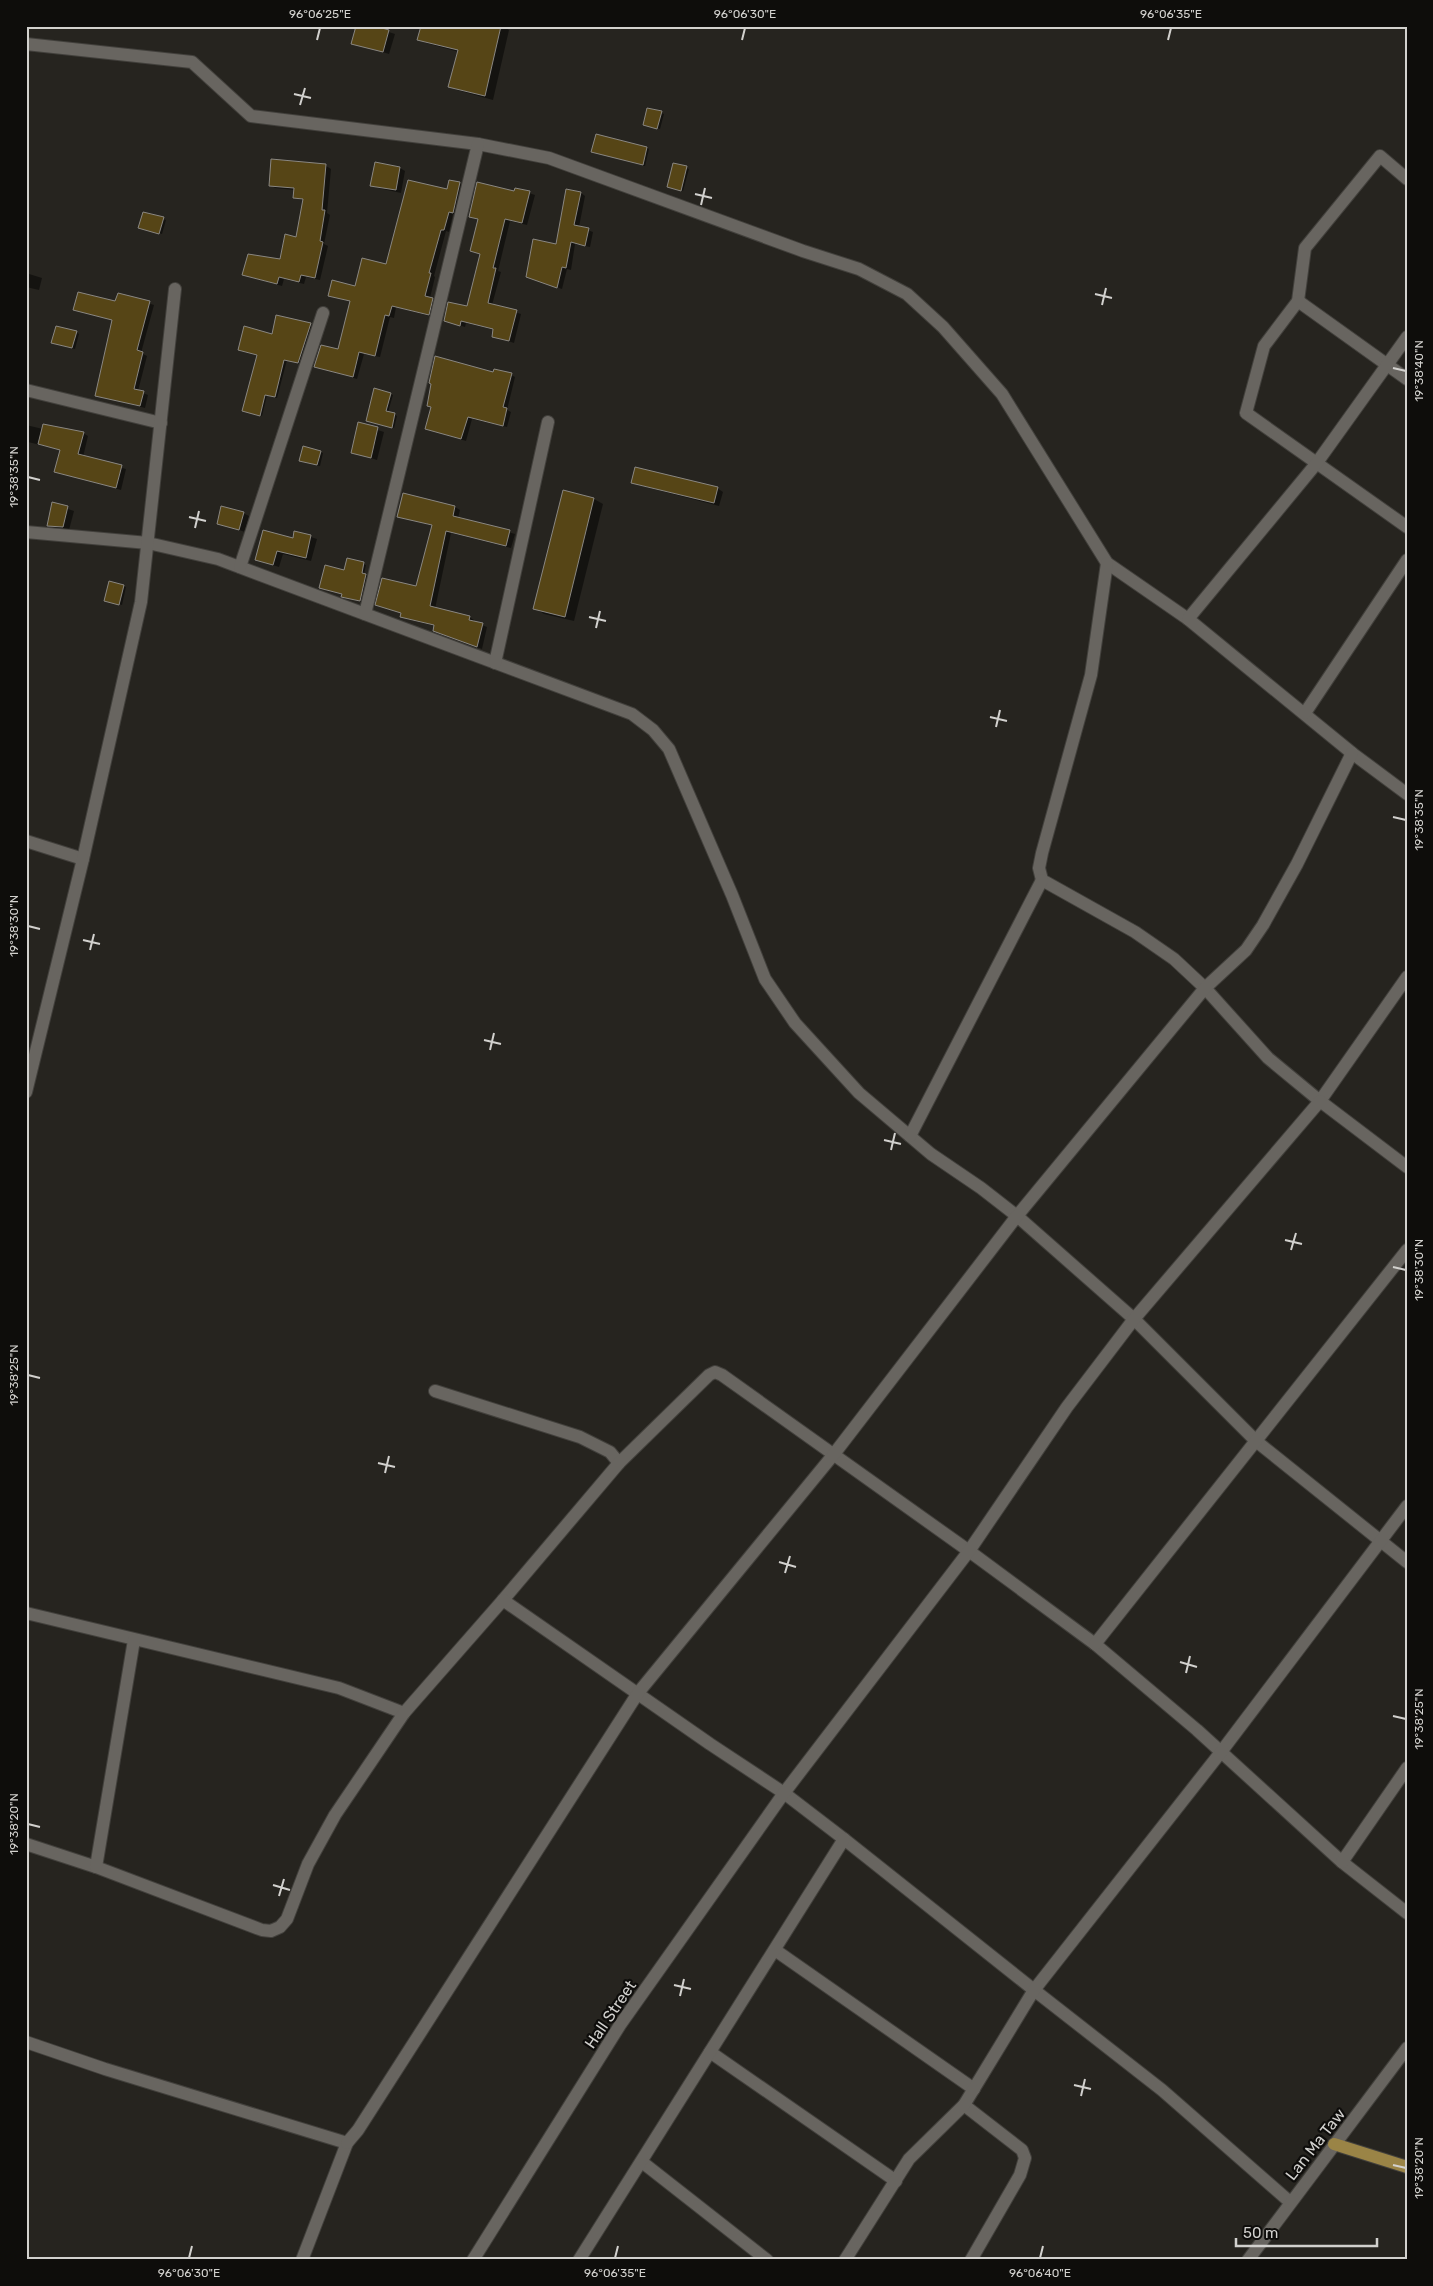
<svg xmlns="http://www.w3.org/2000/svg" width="1433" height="2286" viewBox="0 0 1433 2286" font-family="Rubik,sans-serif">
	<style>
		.shadow { fill: #0007 }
		.building { fill: #564516; stroke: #8a8782 }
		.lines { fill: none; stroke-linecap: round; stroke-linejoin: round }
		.street-casing { stroke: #42403c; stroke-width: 14 }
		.primary-casing { stroke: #42403c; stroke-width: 14 }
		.street { stroke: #686560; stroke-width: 12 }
		.primary { stroke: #9a8446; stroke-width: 12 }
		.ticks { fill: none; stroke: #d2d1ce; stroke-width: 2 }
		.labels { text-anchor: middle; stroke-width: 4.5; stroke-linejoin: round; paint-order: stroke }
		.street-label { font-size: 16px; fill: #d2d1ce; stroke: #0e0d0b }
		.neatline { fill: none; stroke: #d2d1ce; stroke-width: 2 }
		.ticks-label { font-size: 12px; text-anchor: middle; fill: #d2d1ce }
	</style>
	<rect width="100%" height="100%" fill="#26241f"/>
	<!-- shadow -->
	<g class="shadow">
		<polygon points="186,26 201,26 201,29"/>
		<polygon points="370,26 395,34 389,54 353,43"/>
		<polygon points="438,26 503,26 509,30 493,100 457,90 450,86 459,52 426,43 419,39"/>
		<polygon points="661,113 664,114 660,129 644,125"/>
		<polygon points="647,148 649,149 645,166 593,152"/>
		<polygon points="326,166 331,169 327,213 330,215 324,244 328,246 320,280 306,277 304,284 284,279 282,286 244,275 281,260 297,238 304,201 294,197 295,190 275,188 270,185"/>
		<polygon points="400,168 405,171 401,193 378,188 372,185"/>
		<polygon points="686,168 689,169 683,191 668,187"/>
		<polygon points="450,181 465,186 458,215 453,214 449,232 446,231 434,276 435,277 430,298 437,302 433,317 396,307 394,318 390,317 380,357 364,354 357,379 315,366 338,351 351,302 329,295 356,287 387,266 447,191"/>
		<polygon points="516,189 535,195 527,225 510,221 498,271 501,272 492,305 521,314 514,343 493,336 494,330 466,323 465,327 445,321 468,308 481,255 471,250 479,220 470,217 515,192"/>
		<polygon points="581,193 585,196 579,227 593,232 590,247 575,244 571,270 567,269 562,289 527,277 557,245"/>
		<polygon points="163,219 166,220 162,234 140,228"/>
		<polygon points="26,273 42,278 39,290 26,287"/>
		<polygon points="119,294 154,305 141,353 147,356 138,391 148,395 145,408 96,395 114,321 75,309 116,303"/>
		<polygon points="277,316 313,326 301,364 287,360 277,398 267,395 262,416 246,412 258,356 241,351 272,335"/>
		<polygon points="76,332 79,334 75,349 55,344"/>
		<polygon points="494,374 511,375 515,377 507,410 511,412 507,427 472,419 466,441 430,430 432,408 428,406"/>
		<polygon points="390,394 393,395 388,412 397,416 394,428 369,422"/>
		<polygon points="359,424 384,432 377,460 352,452"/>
		<polygon points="26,425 43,429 83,433 88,436 83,457 126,469 121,490 56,471 61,450 28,442 26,451"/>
		<polygon points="320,452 323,453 320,466 303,462"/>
		<polygon points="632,482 717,488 723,492 719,506 638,485"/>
		<polygon points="594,499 603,504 574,621 544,614 535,608"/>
		<polygon points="53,504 74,511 69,530 54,528 48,525"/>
		<polygon points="455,507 460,510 458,518 515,534 511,548 451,533 435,609 469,617 474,620 474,622 487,627 482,649 439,633 435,626 407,619 402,616 402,613 377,605 417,588 433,526 399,516"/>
		<polygon points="243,513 249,516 245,532 218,523"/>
		<polygon points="295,532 317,539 311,561 283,554 279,567 257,560 293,539"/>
		<polygon points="348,560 366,565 364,574 368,576 362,602 345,597 345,571"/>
		<polygon points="110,582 126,587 122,605 108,602"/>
	</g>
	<!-- building -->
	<g class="building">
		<polygon points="356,26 375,26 389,30 383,52 351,44"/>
		<polygon points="421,26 501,26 485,96 448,87 458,50 417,40"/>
		<polygon points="647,108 662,111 657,129 643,125"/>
		<polygon points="596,134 647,147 643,165 591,152"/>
		<polygon points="271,159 326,164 322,210 325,210 320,241 323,242 315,278 301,275 299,282 279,277 277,284 242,275 248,254 280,259 285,234 296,237 303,199 293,198 294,188 269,186"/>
		<polygon points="375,162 400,167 396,190 370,186"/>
		<polygon points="673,163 687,166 681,191 667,187"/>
		<polygon points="408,180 447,189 449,180 460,182 453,213 449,212 444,230 441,230 429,273 431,273 425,296 433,298 429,315 392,306 389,316 385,315 375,356 359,352 353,377 314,367 321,345 338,349 350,301 328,296 332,280 355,286 362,258 386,264"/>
		<polygon points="477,182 514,191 515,188 530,191 522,223 505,219 493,268 496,268 488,303 517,310 509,341 492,337 493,329 461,321 460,326 444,321 448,302 467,306 480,254 470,251 478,219 469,217"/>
		<polygon points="566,189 581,192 574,225 589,228 585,246 571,242 566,268 562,267 557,288 526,277 533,239 556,244"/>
		<polygon points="143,212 164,217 159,234 138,228"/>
		<polygon points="78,292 115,301 118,293 150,301 137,350 143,352 134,389 144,391 140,406 95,396 112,320 73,310"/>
		<polygon points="276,315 311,323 298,363 284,360 275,397 265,395 260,416 242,411 257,355 238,350 244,326 272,334"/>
		<polygon points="56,326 77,331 72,348 51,343"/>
		<polygon points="435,356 493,372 494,369 512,373 503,407 507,408 503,426 468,417 461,439 425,429 431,407 427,406 431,384 429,383"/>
		<polygon points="374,388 391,393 386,411 395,413 392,428 366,421"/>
		<polygon points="358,422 378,427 371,458 351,453"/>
		<polygon points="43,424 84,432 78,454 122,465 116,488 54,472 60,450 38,444"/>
		<polygon points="303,446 321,451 317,465 299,461"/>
		<polygon points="635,467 718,487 714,503 631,483"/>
		<polygon points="563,490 594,498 565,617 533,609"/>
		<polygon points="403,493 455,506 453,516 510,530 506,546 446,531 430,606 470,616 469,620 483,623 477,647 433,631 434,625 400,617 401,613 375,605 382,578 416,586 432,525 397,517"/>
		<polygon points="52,502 68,506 63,527 47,526"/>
		<polygon points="221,506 244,512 239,530 217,524"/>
		<polygon points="263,530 293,538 294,531 311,535 306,558 277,551 273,565 255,560"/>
		<polygon points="347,558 364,562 362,573 366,574 360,601 341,597 342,594 319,588 325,565 344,570"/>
		<polygon points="109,581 124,585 119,605 104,601"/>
	</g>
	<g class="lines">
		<defs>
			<g id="street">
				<polyline points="26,44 192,62 251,116 478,144 549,158 803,251 859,269 907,294 943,327 1002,394 1107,563 1188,619"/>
				<polyline points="1407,179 1380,156 1305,248 1298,301 1264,346 1246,413 1407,527"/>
				<polyline points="1298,301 1407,379"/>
				<polyline points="1407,337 1316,464 1188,619 1352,753 1407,794"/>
				<polyline points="26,390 161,423"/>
				<polyline points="26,532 148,543 218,559 632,714 653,730 669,749 732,895 765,979 795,1023 859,1093 931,1154 981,1188 1017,1216 1134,1319 1256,1441 1407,1562"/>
				<polyline points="1107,563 1091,675 1042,853 1039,868 1042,880 1135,932 1174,959 1205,988 1268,1058 1320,1101 1407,977"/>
				<polyline points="240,567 323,313"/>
				<polyline points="365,614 478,144"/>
				<polyline points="495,663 548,422"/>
				<polyline points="1305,713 1407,560"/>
				<polyline points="26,841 83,859"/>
				<polyline points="26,1092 83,859 141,602 175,289"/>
				<polyline points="910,1136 1042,880"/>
				<polyline points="435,1391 580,1437 610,1452 619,1463"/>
				<polyline points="503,1600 619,1463 709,1375 715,1372 722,1375 969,1551 1095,1644 1197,1730 1342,1862 1407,1913"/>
				<polyline points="26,1613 339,1688 404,1713"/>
				<polyline points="1095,1644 1407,1250"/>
				<polyline points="26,1844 96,1867 262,1930 271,1931 280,1927 287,1919 308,1864 335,1815 404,1713 503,1600 710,1744 784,1793 844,1839 1034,1990 1162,2090 1290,2202"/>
				<polyline points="1342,1862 1407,1768"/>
				<polyline points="96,1867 134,1640"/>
				<polyline points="775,1950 974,2089"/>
				<polyline points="26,2042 105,2069 347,2143 302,2260"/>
				<polyline points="710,2052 896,2181"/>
				<polyline points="964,2105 1022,2150 1025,2158 1020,2175 971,2260"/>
				<polyline points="347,2143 358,2130 638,1693 834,1454 1017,1216 1205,988 1246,950 1263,925 1297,864 1352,753"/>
				<polyline points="642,2162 767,2260"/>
				<polyline points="473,2260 620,2025 784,1793 969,1551 1067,1407 1134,1319 1320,1101 1407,1167"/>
				<polyline points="579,2260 844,1839"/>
				<polyline points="845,2260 909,2159 964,2105 1034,1990 1221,1752 1407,1506"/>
				<polyline points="1248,2260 1407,2048"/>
			</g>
			<polyline id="primary" points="1334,2144 1407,2167"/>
		</defs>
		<!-- street casing -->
		<use href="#street" class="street-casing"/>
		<!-- primary casing -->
		<use href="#primary" class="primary-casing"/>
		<!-- street -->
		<use href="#street" class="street"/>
		<!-- primary -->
		<use href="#primary" class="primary"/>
	</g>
	<!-- ticks -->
	<path class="ticks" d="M317,40L320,28M742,40L745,28M1168,40L1171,28M294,94L311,98M300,105L305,88M695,194L712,198M701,205L705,188M1095,294L1112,298M1102,305L1106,288M1393,368L1406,371M28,477L40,480M189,517L206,521M195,528L199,511M589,617L606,621M596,628L600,611M990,717L1007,721M996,727L1000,710M1393,817L1406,820M28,926L40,929M83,940L100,944M90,950L94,934M484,1040L501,1044M490,1050L494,1033M884,1140L901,1144M891,1150L895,1133M1285,1240L1302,1244M1291,1250L1296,1233M1393,1267L1406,1270M28,1375L40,1378M378,1463L395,1467M385,1473L389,1456M779,1562L796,1567M785,1573L790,1556M1180,1662L1197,1667M1186,1673L1190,1656M1393,1716L1406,1719M28,1824L40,1827M273,1885L290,1890M279,1896L284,1879M674,1985L691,1989M680,1996L684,1979M1074,2085L1091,2089M1081,2096L1085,2079M1393,2165L1406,2168M189,2258L192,2246M615,2258L618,2246M1040,2258L1043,2246"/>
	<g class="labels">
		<!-- street labels -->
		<g class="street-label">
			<text transform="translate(610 2014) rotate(-56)" y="6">Hall Street</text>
			<text transform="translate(1315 2144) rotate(-52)" y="6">Lan Ma Taw</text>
		</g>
	</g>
	<!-- border -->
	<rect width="1433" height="2286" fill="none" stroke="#0e0d0b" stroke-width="55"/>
	<!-- scale -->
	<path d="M1236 2238v8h141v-8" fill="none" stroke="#d2d1ce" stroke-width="2.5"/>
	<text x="1243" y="2238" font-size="15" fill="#d2d1ce" stroke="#0e0d0b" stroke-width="4" paint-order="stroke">50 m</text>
	<rect x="28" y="28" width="1378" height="2230" class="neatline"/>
	<g class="ticks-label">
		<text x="320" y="18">96°06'25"E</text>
		<text x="745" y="18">96°06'30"E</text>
		<text x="1171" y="18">96°06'35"E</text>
		<text transform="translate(1419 371) rotate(-90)" y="4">19°38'40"N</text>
		<text transform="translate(14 477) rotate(-90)" y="4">19°38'35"N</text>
		<text transform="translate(1419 820) rotate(-90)" y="4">19°38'35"N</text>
		<text transform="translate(14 926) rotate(-90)" y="4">19°38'30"N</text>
		<text transform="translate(1419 1270) rotate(-90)" y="4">19°38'30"N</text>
		<text transform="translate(14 1375) rotate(-90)" y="4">19°38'25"N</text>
		<text transform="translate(1419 1719) rotate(-90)" y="4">19°38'25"N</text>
		<text transform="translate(14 1824) rotate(-90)" y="4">19°38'20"N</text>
		<text transform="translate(1419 2168) rotate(-90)" y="4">19°38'20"N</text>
		<text x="189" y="2277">96°06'30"E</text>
		<text x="615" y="2277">96°06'35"E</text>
		<text x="1040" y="2277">96°06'40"E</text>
	</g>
</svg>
